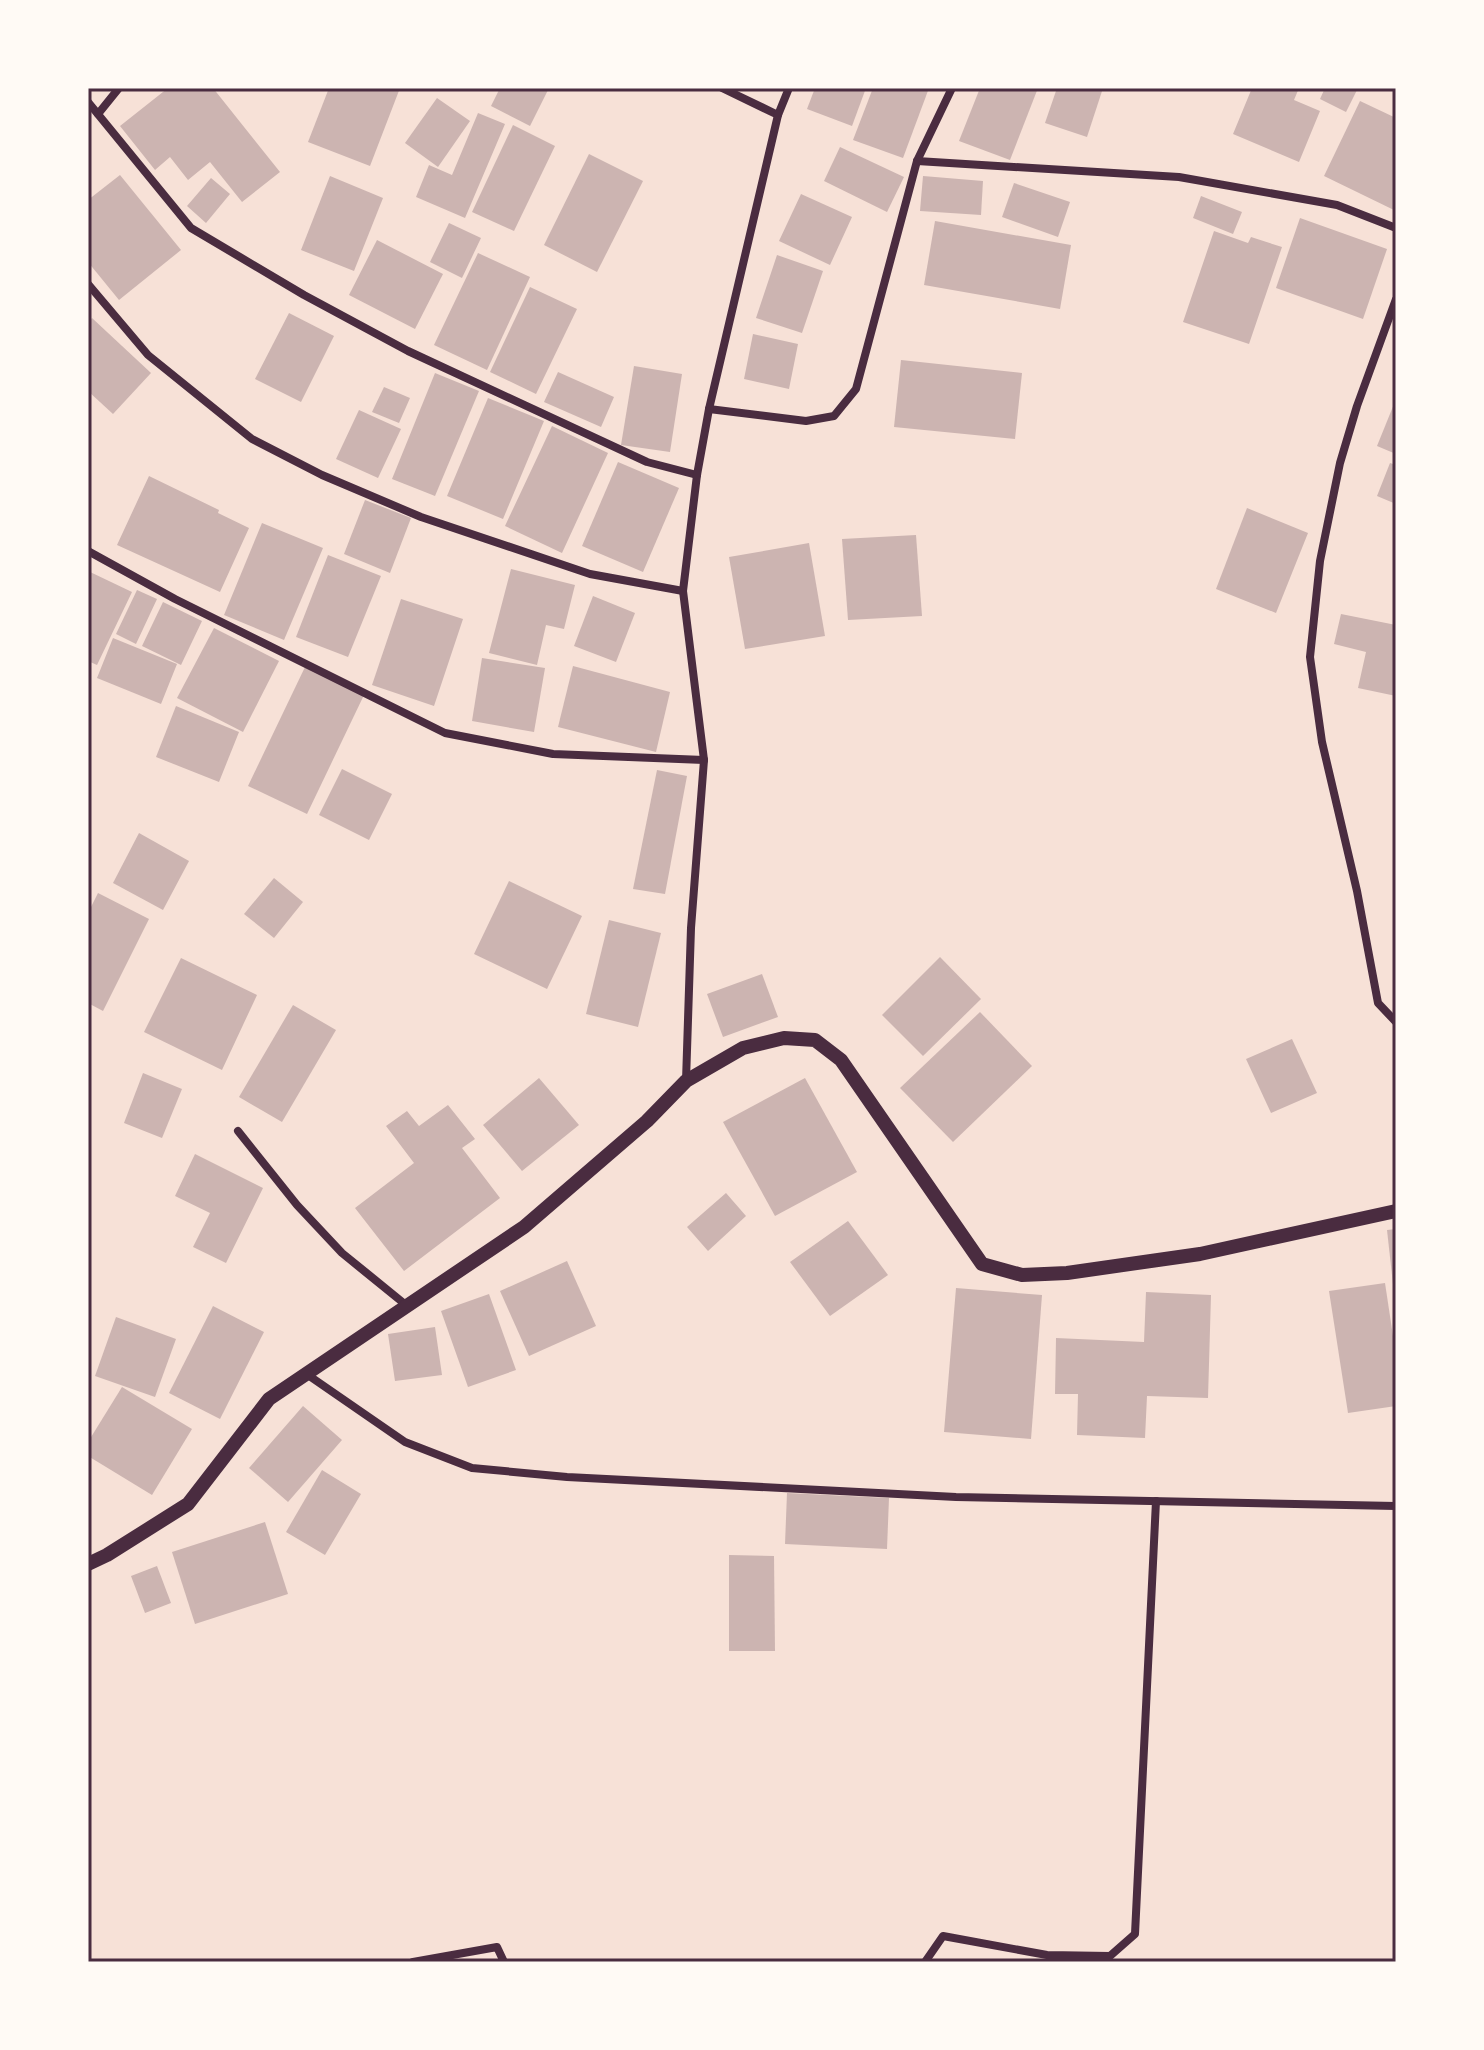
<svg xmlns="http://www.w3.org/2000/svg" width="1484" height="2050" viewBox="0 0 1484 2050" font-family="'IBM Plex Serif',serif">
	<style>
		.building { fill: #ccb4b1 }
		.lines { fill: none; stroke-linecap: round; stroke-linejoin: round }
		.minor { stroke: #4a2c40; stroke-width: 8 }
		.tertiary { stroke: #4a2c40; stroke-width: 14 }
		.neatline { fill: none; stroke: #4a2c40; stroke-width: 3 }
	</style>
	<rect width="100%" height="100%" fill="#f7e1d7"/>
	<!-- building -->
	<g class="building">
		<polygon points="168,88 213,88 280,172 242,202 210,162 188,180 170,157 155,170 120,126"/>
		<polygon points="329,88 400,88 370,166 308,142"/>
		<polygon points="500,88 549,88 530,126 491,106"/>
		<polygon points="815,88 866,88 852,126 807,109"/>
		<polygon points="873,88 929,88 903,158 853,140"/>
		<polygon points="980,88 1038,88 1010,160 959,141"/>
		<polygon points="1057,88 1103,88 1087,137 1045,123"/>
		<polygon points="1252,88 1299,88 1294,100 1320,111 1299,162 1233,134"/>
		<polygon points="1325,88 1358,88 1346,112 1320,99"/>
		<polygon points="437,98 470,121 438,167 405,143"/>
		<polygon points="1360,101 1396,118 1396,211 1324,176"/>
		<polygon points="478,113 505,124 465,218 416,197 429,165 452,175"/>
		<polygon points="513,125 555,146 514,231 472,212"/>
		<polygon points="840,147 904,177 887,212 824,181"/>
		<polygon points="589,154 643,181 597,272 544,245"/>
		<polygon points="120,175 181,250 119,300 88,262 88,200"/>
		<polygon points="330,176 383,198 354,271 301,250"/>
		<polygon points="923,176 983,181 981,215 920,211"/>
		<polygon points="211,178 230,194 206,223 187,206"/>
		<polygon points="1014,183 1070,202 1058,237 1002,217"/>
		<polygon points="801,194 852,217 830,265 779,241"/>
		<polygon points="1201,196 1242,212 1233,234 1193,218"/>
		<polygon points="1300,218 1387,249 1363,319 1276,288"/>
		<polygon points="935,221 1071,245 1060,309 924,285"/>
		<polygon points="449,223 481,238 462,278 430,262"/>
		<polygon points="1214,231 1248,243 1251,237 1282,247 1249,344 1183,322"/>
		<polygon points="377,240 443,274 415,329 349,295"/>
		<polygon points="478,253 530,277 487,370 434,345"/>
		<polygon points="777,255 823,271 802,333 756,318"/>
		<polygon points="530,287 577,309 536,394 490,372"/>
		<polygon points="289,313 334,336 301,402 255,379"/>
		<polygon points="92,318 151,373 113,414 88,391 88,323"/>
		<polygon points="753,334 798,344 789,389 744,379"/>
		<polygon points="901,360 1022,373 1015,439 894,427"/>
		<polygon points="634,366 682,374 670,452 621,445"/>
		<polygon points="558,372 614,397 601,427 544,402"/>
		<polygon points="435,373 479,391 435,496 392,479"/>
		<polygon points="384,387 410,398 399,423 372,412"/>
		<polygon points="488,398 544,421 503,519 447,496"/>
		<polygon points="1394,404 1396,405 1396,454 1377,446"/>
		<polygon points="359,410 401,429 378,478 336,459"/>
		<polygon points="552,426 608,453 562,553 505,526"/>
		<polygon points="618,462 679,488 643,572 582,546"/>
		<polygon points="1390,463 1396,465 1396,504 1377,496"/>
		<polygon points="149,476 219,510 218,513 249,528 220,592 117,545"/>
		<polygon points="365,500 411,518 390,573 344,554"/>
		<polygon points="1247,508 1308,533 1276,613 1216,589"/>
		<polygon points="262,523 323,548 284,640 224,615"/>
		<polygon points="916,535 922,616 848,620 842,539"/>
		<polygon points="809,543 825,636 745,649 729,557"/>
		<polygon points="328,555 381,576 348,657 296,637"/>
		<polygon points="511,569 575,585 564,629 546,625 537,665 489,653"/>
		<polygon points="88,571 132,592 97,665 88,661"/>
		<polygon points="137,590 157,599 136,644 116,634"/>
		<polygon points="593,596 635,613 616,662 574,646"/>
		<polygon points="401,599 463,619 434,706 372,685"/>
		<polygon points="163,602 202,621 181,665 142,646"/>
		<polygon points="1341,614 1396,625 1396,696 1358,688 1366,652 1334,644"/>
		<polygon points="214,628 279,661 243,732 177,698"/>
		<polygon points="113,638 177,664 161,704 97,678"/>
		<polygon points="482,658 545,668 534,732 472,721"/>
		<polygon points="573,666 670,692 656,752 558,727"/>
		<polygon points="305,667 364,695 307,814 248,786"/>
		<polygon points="176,706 239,732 219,782 156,757"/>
		<polygon points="342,769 392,794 369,840 319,815"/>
		<polygon points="657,770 687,776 665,894 633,889"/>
		<polygon points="139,833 189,861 163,910 113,883"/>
		<polygon points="274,878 303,902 274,938 244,914"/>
		<polygon points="509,881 582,916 547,989 474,954"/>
		<polygon points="98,893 149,919 103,1011 88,1003 88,913"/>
		<polygon points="609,920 661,933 638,1027 586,1014"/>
		<polygon points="940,957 981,999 923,1056 882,1015"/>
		<polygon points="181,958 257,995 222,1070 144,1032"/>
		<polygon points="762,974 778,1017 723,1037 707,994"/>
		<polygon points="293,1005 336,1030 282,1122 239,1097"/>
		<polygon points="980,1012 1032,1066 953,1142 900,1088"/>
		<polygon points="1292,1039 1317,1093 1271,1113 1246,1059"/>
		<polygon points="143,1073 182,1089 162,1138 124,1123"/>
		<polygon points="539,1078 579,1125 522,1171 483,1125"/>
		<polygon points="805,1078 857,1172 775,1216 723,1122"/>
		<polygon points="448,1105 475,1139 462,1148 500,1198 404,1271 355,1208 414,1163 386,1126 407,1111 419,1126"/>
		<polygon points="195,1154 263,1188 226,1263 193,1247 210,1213 175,1196"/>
		<polygon points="726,1193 746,1216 708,1251 687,1227"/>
		<polygon points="848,1221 888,1275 830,1316 790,1262"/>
		<polygon points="1396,1229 1396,1293 1394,1293 1387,1230"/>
		<polygon points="567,1261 596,1326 529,1356 500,1291"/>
		<polygon points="1385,1283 1396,1356 1396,1406 1348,1413 1329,1291"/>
		<polygon points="956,1288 1042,1295 1031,1439 944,1432"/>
		<polygon points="1146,1292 1211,1295 1208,1398 1147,1396 1145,1438 1077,1435 1078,1394 1055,1394 1056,1338 1144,1342"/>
		<polygon points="489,1294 516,1370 468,1387 441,1311"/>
		<polygon points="213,1306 264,1332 220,1419 169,1393"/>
		<polygon points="116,1317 176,1339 155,1397 95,1376"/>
		<polygon points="435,1327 442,1375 395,1381 388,1334"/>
		<polygon points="122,1387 192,1429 152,1495 88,1456 88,1442"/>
		<polygon points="303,1406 342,1440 288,1502 249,1468"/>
		<polygon points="322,1470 361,1494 325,1555 286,1532"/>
		<polygon points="787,1493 889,1498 887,1549 785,1544"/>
		<polygon points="265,1522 288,1594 195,1624 172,1552"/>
		<polygon points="729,1555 774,1556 775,1651 729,1651"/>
		<polygon points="157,1566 171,1603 145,1613 131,1576"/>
	</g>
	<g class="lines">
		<!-- minor -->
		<g class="minor">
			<polyline points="722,88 778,115"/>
			<polyline points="88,102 191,228 304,295 408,351 647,462 697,475"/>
			<polyline points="98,114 119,88"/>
			<polyline points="917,161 1179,177 1337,205 1396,228"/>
			<polyline points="88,284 148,355 252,439 322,475 421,517 590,574 683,591"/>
			<polyline points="1396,299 1357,406 1340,463 1320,561 1310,657 1322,742 1357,891 1378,1003 1396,1022"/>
			<polyline points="709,409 806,421 834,416 856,389 917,161 952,88"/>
			<polyline points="88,551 175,599 445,733 553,754 704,760"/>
			<polyline points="686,1081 691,928 704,760 683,591 697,475 709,409 778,115 789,88"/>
			<polyline points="238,1131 297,1205 342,1253 406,1305"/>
			<polyline points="305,1373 405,1442 472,1468 567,1477 956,1497 1396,1506"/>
			<polyline points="413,1962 497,1947 504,1962"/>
			<polyline points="925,1962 943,1936 1047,1955 1110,1956 1135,1934 1156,1501"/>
		</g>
		<!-- tertiary -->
		<polyline class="tertiary" points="88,1564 107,1555 188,1504 269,1399 524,1227 647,1121 686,1081 743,1048 784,1038 815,1040 841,1060 982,1264 1022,1275 1067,1273 1200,1254 1396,1211"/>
	</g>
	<!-- border -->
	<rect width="1484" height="2050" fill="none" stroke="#fffaf5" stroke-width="180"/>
	<rect x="90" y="90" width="1304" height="1870" class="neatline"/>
</svg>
